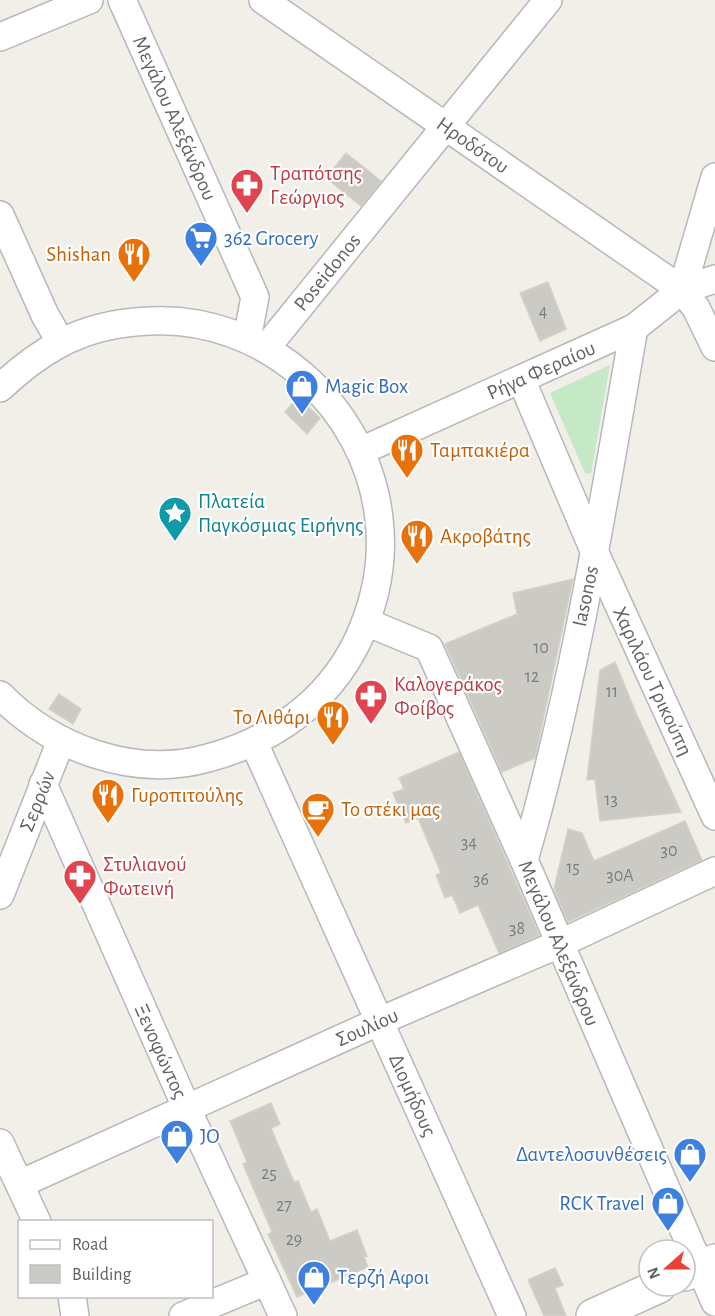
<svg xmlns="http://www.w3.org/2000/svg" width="715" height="1316" viewBox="0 0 715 1316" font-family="'Alegreya Sans',sans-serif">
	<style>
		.green { fill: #c5e8c5 }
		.building { fill: #cccac5; stroke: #d6d1c6; stroke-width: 1.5 }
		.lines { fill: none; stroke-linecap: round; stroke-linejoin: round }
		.minor-casing { stroke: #b5b8bc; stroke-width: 30 }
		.secondary-casing { stroke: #b6babf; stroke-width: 36 }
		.minor { stroke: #fff; stroke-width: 27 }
		.secondary { stroke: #fff; stroke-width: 33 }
		.labels { text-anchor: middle; stroke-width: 4.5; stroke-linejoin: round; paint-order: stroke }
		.number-label { font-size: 18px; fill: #7a7d7f }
		.street-label { font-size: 21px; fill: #5f6368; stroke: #fff }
		.health-label { font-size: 21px; fill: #be3a42; stroke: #fff; text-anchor: start }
		.shop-label { font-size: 21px; fill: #366cbe; stroke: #fff; text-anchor: start }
		.food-label { font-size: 21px; fill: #c56008; stroke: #fff; text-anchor: start }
		.culture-label { font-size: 21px; fill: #0d838f; stroke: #fff; text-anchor: start }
	</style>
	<rect width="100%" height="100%" fill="#f1efe8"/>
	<!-- green -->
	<polygon class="green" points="610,365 591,474 585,473 550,393"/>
	<!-- building -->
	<g class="building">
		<polygon points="346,153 381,181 361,206 326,178"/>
		<polygon points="548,282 566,329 540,341 520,293"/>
		<polygon points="298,397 320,418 307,434 285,412"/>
		<polygon points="573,579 535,758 502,772 445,644 517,614 513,593"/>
		<polygon points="615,662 636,713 681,812 600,821 595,779 587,780 600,670"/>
		<polygon points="59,694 81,709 73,724 49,709"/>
		<polygon points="459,752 539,935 499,953 478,905 460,913 452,895 445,898 436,875 441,873 418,818 406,823 393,793 404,789 399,778"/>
		<polygon points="685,821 702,860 568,922 554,889 568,829 582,833 594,861"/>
		<polygon points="271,1103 280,1124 271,1128 294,1182 298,1181 311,1212 317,1209 330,1241 357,1230 367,1256 364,1257 368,1267 297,1297 268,1234 272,1232 243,1164 247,1162 230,1121"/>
		<polygon points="555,1268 563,1285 555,1288 566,1316 544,1316 528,1280"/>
	</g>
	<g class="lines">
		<defs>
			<g id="minor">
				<polyline points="122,0 255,297 247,339"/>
				<polyline points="263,0 682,290 696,308 715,347"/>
				<polyline points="0,37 89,0"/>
				<polyline points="0,215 45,315 61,343"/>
				<polyline points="682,290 715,177"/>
				<polyline points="266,348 548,0"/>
				<polyline points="521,379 595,553 715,816"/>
				<path d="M0,388C18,371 37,356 59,344C87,329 119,322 150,321C264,315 367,406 379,519C384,561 375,604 357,642C327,703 272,741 208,758C133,779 53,748 0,695"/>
				<polyline points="361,451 634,328 682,290 715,279"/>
				<polyline points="366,622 429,648 524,860 715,1302"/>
				<polyline points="254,743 512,1316"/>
				<polyline points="43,784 187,1109 283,1316"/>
				<path d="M524,860C574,688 603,505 634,328"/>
				<polyline points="0,895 61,741"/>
				<polyline points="0,1143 37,1222"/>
				<polyline points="20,1184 380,1021 559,944 715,871"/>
				<polyline points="72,1296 75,1316"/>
				<polyline points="183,1316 267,1281"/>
			</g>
			<g id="secondary">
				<polyline points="685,1274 715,1261"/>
				<polyline points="593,1316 659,1286"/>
			</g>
		</defs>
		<!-- minor casing -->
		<use href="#minor" class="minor-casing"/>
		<!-- secondary casing -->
		<use href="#secondary" class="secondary-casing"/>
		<!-- minor -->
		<use href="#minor" class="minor"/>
		<!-- secondary -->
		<use href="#secondary" class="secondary"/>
	</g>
	<!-- icons -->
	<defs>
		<symbol id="pharmacy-pin" viewBox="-11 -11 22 30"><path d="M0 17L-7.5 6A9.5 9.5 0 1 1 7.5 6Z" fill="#e0444e" stroke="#fff"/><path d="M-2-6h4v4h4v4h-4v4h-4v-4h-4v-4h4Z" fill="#fff"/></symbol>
		<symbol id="supermarket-pin" viewBox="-11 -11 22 30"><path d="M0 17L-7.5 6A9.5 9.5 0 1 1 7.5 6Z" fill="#3f7fe0" stroke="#fff"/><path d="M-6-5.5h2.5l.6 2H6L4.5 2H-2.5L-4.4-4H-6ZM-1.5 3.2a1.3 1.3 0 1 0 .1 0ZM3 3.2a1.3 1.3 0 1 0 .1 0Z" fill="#fff"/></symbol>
		<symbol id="restaurant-pin" viewBox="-11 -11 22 30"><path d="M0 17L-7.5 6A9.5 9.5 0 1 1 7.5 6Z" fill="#e8710a" stroke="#fff"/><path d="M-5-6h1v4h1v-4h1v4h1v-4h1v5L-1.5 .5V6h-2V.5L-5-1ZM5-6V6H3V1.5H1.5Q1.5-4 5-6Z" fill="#fff"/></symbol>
		<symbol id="shop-pin" viewBox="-11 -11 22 30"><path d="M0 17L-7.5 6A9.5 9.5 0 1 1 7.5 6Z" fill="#3f7fe0" stroke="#fff"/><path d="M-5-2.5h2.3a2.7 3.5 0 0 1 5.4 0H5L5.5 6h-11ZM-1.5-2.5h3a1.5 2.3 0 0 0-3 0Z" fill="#fff"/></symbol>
		<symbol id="sight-pin" viewBox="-11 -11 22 30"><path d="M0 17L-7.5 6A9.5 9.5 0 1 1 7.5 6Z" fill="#0f9aa8" stroke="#fff"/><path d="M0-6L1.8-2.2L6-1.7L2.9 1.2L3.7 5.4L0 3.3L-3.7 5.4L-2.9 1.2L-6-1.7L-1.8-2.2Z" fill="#fff"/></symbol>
		<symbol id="cafe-pin" viewBox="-11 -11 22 30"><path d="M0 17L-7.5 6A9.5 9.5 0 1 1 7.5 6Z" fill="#e8710a" stroke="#fff"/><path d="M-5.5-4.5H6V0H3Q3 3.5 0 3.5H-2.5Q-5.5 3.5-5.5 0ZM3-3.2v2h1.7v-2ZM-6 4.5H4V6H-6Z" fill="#fff"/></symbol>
	</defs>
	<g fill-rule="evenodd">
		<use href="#pharmacy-pin" x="228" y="166" width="38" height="52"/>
		<use href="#supermarket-pin" x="182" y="219" width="38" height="52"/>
		<use href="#restaurant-pin" x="115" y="235" width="38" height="52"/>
		<use href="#shop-pin" x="283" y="367" width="38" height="52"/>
		<use href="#restaurant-pin" x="388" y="431" width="38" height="52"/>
		<use href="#sight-pin" x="156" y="494" width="38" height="52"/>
		<use href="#restaurant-pin" x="398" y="517" width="38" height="52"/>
		<use href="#pharmacy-pin" x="352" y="677" width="38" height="52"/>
		<use href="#restaurant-pin" x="314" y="698" width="38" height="52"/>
		<use href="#restaurant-pin" x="89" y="776" width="38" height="52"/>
		<use href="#cafe-pin" x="299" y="790" width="38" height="52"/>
		<use href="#pharmacy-pin" x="61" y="857" width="38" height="52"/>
		<use href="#shop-pin" x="158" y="1117" width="38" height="52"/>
		<use href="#shop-pin" x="671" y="1135" width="38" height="52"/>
		<use href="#shop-pin" x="649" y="1184" width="38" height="52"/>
		<use href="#shop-pin" x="295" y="1258" width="38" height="52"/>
	</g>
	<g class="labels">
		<!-- number labels -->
		<g class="number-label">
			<text x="543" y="317">4</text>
			<text x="541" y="653">10</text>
			<text x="532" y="682">12</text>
			<text x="612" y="697">11</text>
			<text x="611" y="805">13</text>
			<text x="469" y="848">34</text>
			<text x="669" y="856">30</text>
			<text x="573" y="873">15</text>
			<text x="620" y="881">30A</text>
			<text x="481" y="885">36</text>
			<text x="517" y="934">38</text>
			<text x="269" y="1179">25</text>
			<text x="284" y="1211">27</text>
			<text x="294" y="1245">29</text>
		</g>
		<!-- street labels -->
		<g class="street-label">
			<text transform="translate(175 118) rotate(66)" y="7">Μεγάλου Αλεξάνδρου</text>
			<text transform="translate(473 145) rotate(35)" y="7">Ηροδότου</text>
			<text transform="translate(327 272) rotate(-51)" y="7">Poseidonos</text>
			<text transform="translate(541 370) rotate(-24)" y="7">Ρήγα Φεραίου</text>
			<text transform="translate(585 596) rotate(-78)" y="7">Iasonos</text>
			<text transform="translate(653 681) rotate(65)" y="7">Χαριλάου Τρικούπη</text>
			<text transform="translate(37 801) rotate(-68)" y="7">Σερρών</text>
			<text transform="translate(559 943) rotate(67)" y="7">Μεγάλου Αλεξάνδρου</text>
			<text transform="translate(367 1027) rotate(-24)" y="7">Σουλίου</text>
			<text transform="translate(161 1051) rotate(66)" y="7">Ξενοφώντος</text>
			<text transform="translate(413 1095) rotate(66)" y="7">Διομήδους</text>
		</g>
		<!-- health labels -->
		<g class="health-label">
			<text x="270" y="180">Τραπότσης<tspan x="270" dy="24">Γεώργιος</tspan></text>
			<text x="394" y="691">Καλογεράκος<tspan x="394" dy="24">Φοίβος</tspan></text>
			<text x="103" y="871">Στυλιανού<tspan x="103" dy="24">Φωτεινή</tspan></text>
		</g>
		<!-- shop labels -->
		<g class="shop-label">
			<text x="224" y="245">362 Grocery</text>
			<text x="325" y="393">Magic Box</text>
			<text x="200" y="1143">JO</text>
			<text x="667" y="1161" text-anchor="end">Δαντελοσυνθέσεις</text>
			<text x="645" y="1210" text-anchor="end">RCK Travel</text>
			<text x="337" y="1284">Τερζή Αφοι</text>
		</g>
		<!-- food labels -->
		<g class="food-label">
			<text x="111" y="261" text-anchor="end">Shishan</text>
			<text x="430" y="457">Ταμπακιέρα</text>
			<text x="440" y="543">Ακροβάτης</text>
			<text x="310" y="724" text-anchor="end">Το Λιθάρι</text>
			<text x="131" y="802">Γυροπιτούλης</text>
			<text x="341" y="816">Το στέκι μας</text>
		</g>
		<!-- culture labels -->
		<g class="culture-label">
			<text x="198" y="508">Πλατεία<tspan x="198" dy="24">Παγκόσμιας Ειρήνης</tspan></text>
		</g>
	</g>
	<!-- legend -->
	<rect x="18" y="1220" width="195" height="78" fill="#ffffff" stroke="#bfc1c3" stroke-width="1.5"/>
	<rect x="30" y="1240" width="30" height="9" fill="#ffffff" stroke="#bfc1c3" stroke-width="1.5"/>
	<text x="72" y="1250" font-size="18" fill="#5f6368">Road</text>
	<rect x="30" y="1265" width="30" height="18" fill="#cccac5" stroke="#bfc1c3" stroke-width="1.5"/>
	<text x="72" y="1280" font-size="18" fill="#5f6368">Building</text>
	<!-- north arrow -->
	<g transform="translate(667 1268) rotate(249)"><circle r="28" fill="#ffffff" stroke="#bfc1c3" stroke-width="1.5"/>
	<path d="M0-4.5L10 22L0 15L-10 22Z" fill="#ea4335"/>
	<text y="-9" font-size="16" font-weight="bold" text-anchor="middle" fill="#5f6368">N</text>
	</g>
</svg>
